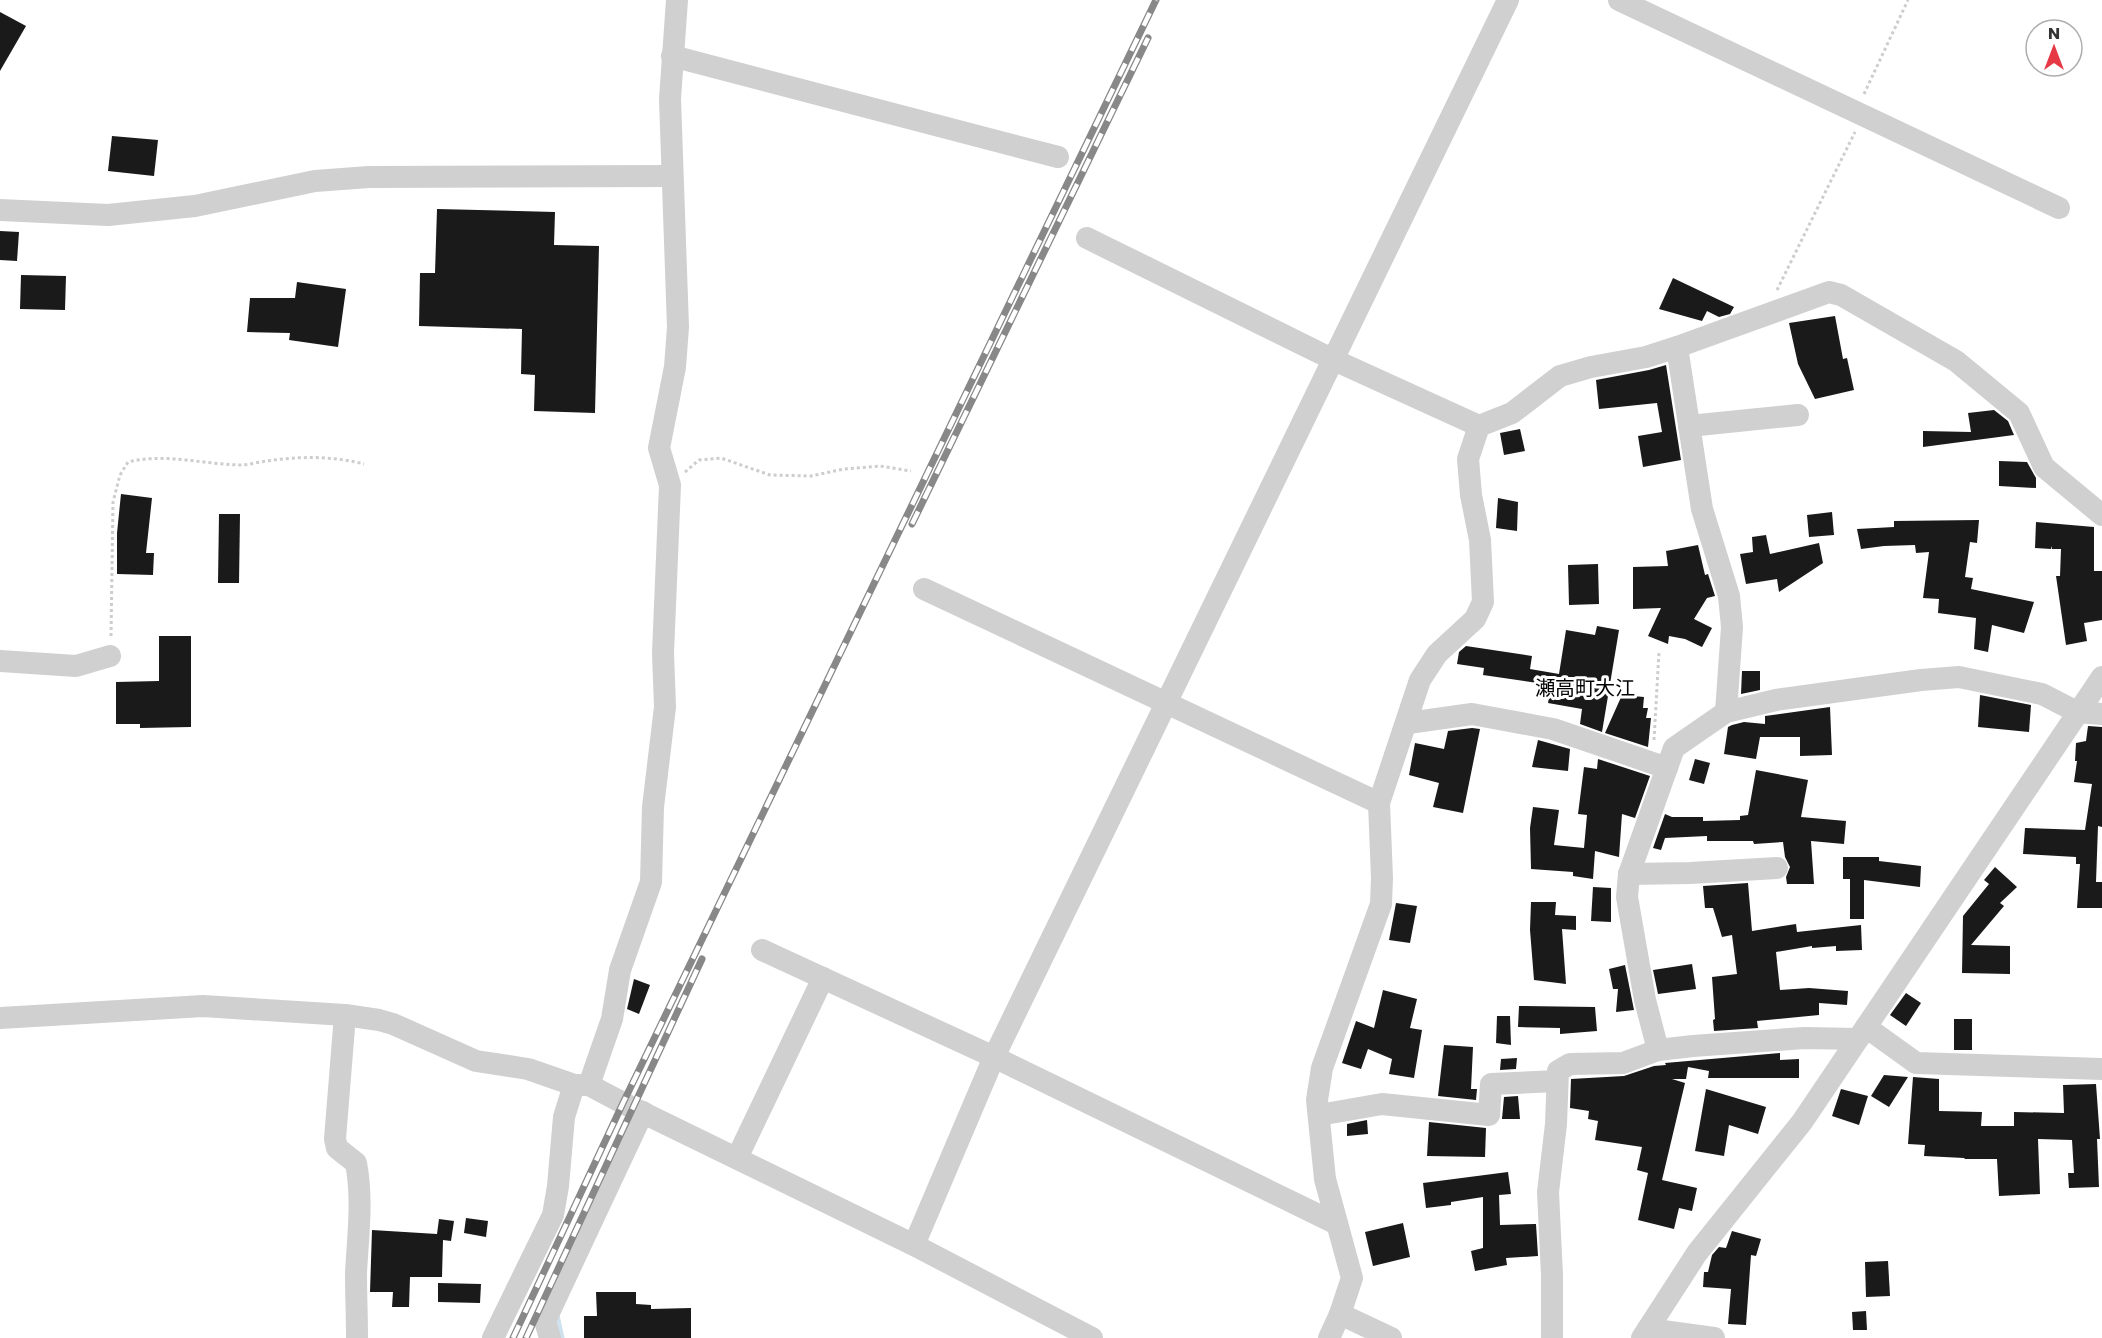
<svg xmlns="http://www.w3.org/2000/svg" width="2102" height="1338" viewBox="0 0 2102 1338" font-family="Poppins,'Noto Sans JP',sans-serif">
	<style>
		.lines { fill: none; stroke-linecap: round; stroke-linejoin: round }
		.stream { stroke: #cfe2ee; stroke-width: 5 }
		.building { fill: #1a1a1a }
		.path { stroke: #cdcdcd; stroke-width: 3; stroke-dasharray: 3 3; stroke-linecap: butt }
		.minor { stroke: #d0d0d0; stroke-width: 22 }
		.rail-casing { stroke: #888; stroke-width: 7 }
		.rail { stroke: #fff; stroke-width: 4.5; stroke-dasharray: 14; stroke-linecap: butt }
		.labels { text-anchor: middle; stroke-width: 6; stroke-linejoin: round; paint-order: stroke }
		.quarter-label { font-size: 20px; fill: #000; stroke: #fff }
	</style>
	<rect width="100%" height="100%" fill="#fff"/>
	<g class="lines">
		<!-- stream -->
		<polyline class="stream" points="557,1315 562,1338"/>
	</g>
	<!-- building -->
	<g class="building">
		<polygon points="0,12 26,26 0,71"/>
		<polygon points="112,136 158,140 154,176 108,171"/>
		<polygon points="437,209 555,212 554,245 599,246 595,413 534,411 535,375 521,374 522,329 419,326 420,273 435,273"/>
		<polygon points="0,231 19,232 17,261 0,260"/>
		<polygon points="21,275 66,276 65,310 20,309"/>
		<polygon points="1673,278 1734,307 1730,314 1719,317 1707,311 1702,321 1659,309"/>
		<polygon points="297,282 346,289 338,347 289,340 290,333 247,332 250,298 295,298"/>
		<polygon points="1835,316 1843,359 1847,358 1854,390 1815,399 1798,364 1789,323"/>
		<polygon points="1666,365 1681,460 1643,467 1638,436 1662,432 1657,403 1599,409 1596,380 1649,370"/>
		<polygon points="1994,410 2008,421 2014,435 1923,447 1923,431 1971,432 1968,413"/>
		<polygon points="1520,429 1525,451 1504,455 1500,433"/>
		<polygon points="1999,461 2027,462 2036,478 2036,488 1999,486"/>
		<polygon points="121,494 152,498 146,553 154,553 153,575 117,574 117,533"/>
		<polygon points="1498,498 1518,502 1517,531 1496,528"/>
		<polygon points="1832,512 1834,535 1809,537 1807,515"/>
		<polygon points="219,514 240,514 239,583 218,583"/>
		<polygon points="1979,520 1977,543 1970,542 1965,577 1973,578 1971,589 2034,602 2024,633 1992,625 1988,652 1974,649 1976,618 1938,613 1939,599 1923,598 1929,552 1916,553 1915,545 1884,546 1861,549 1857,529 1894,527 1894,521"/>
		<polygon points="2036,522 2094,527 2094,571 2102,571 2102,620 2084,623 2087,641 2066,645 2056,576 2060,576 2061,549 2052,549 2052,546 2051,549 2035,548"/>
		<polygon points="1766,535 1770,554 1819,543 1823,563 1779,592 1777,579 1746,584 1740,554 1753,552 1752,537"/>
		<polygon points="1698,545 1705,575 1708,574 1715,596 1707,598 1694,619 1712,628 1702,647 1685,639 1669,636 1668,644 1648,636 1661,608 1633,609 1633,567 1668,566 1666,551"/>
		<polygon points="1598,564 1599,604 1569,605 1568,565"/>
		<polygon points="1597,626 1619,630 1602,732 1580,724 1582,709 1548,703 1551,685 1483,675 1484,668 1457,664 1459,652 1466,646 1532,656 1530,669 1559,674 1566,630 1595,635"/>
		<polygon points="159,636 191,636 191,727 140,728 140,724 116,724 116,682 159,681"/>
		<polygon points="1742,671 1760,671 1760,690 1741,694"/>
		<polygon points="1622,695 1644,697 1643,708 1648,708 1646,718 1651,718 1648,747 1605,733"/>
		<polygon points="1980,695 2031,705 2029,732 1978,727"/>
		<polygon points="1830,707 1832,755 1800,756 1800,737 1760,737 1756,759 1724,754 1728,727 1732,725 1744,722 1765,724 1765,716"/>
		<polygon points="2088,726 2102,727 2102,827 2098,826 2096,882 2102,882 2102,908 2077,908 2080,864 2076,864 2076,857 2023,854 2025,828 2085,830 2092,784 2074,782 2077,761 2075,761 2076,743 2086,741"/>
		<polygon points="1472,728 1480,729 1463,813 1433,807 1439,783 1409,775 1415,743 1444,749 1448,731"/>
		<polygon points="1538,740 1570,749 1568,771 1532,767"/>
		<polygon points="1598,759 1650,776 1635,818 1622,814 1619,857 1595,851 1593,879 1573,876 1573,872 1531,869 1530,828 1533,807 1559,810 1554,845 1584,848 1587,815 1578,814 1584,767 1597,769"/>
		<polygon points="1695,759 1710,763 1704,784 1689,780"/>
		<polygon points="1756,770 1808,780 1801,817 1846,821 1844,844 1811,841 1814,884 1787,884 1786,877 1790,867 1785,857 1783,842 1754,844 1753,841 1707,841 1707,836 1665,838 1661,850 1653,848 1665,814 1672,817 1703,817 1703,821 1740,820 1740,816 1748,815"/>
		<polygon points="1843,857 1879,857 1879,861 1921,866 1920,887 1864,880 1864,919 1850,919 1850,879 1843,879"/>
		<polygon points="1995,867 2017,887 2000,903 2004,906 1971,945 2010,946 2010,974 1962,973 1963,916 1989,884 1984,880"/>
		<polygon points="1748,883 1752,931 1796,924 1797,932 1861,925 1862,950 1836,951 1836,946 1812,948 1812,946 1776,952 1780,990 1809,988 1848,991 1847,1005 1819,1003 1819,1015 1757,1021 1758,1028 1714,1031 1713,1020 1715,1019 1712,977 1737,974 1732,935 1722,937 1713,908 1705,908 1703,886"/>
		<polygon points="1593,887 1611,888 1611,922 1591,921"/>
		<polygon points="1531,902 1556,902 1555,915 1576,916 1576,930 1562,929 1566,984 1534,980 1530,930"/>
		<polygon points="1396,903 1417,906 1410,943 1389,940"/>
		<polygon points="1692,964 1696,989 1658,994 1653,970"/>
		<polygon points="1625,965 1634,1010 1616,1012 1618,989 1613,989 1609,969"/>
		<polygon points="634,979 650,985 639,1014 627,1009"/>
		<polygon points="1383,990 1417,999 1410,1028 1422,1030 1414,1078 1389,1074 1392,1059 1368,1049 1361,1069 1342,1063 1356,1021 1374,1028"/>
		<polygon points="1906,993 1921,1003 1906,1026 1890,1015"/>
		<polygon points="1519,1006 1595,1007 1597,1031 1560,1034 1560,1028 1518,1027"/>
		<polygon points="1497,1016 1510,1016 1511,1045 1496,1043"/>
		<rect x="1954" y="1019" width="18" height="31"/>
		<polygon points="1444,1045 1473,1047 1471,1089 1477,1089 1476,1100 1438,1096"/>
		<polygon points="1780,1053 1780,1060 1799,1059 1799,1078 1708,1078 1709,1071 1688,1067 1686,1079 1672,1079 1685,1083 1662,1180 1697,1188 1692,1211 1679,1208 1674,1229 1638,1220 1648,1173 1637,1170 1642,1147 1595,1140 1598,1121 1588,1119 1589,1111 1570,1108 1571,1079 1624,1076 1654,1066 1666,1065 1665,1063"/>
		<polygon points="1517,1058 1516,1069 1500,1070 1501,1059"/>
		<polygon points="1884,1075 1908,1077 1889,1107 1871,1096"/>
		<polygon points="1913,1077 1939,1079 1939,1111 1982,1112 1981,1126 2014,1126 2014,1112 2064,1113 2063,1085 2096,1084 2100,1139 2097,1139 2099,1187 2069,1188 2068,1173 2074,1173 2072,1140 2038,1139 2040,1194 1999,1196 1997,1159 1965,1159 1964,1158 1924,1156 1925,1145 1908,1144"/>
		<polygon points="1706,1089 1766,1107 1758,1134 1729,1125 1724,1156 1695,1151"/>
		<polygon points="1841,1089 1868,1096 1859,1125 1832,1116"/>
		<polygon points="1518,1096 1520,1119 1502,1119 1504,1097"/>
		<polygon points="1367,1120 1368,1134 1347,1136 1347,1124"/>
		<polygon points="1429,1122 1486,1128 1485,1157 1427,1156"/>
		<polygon points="1508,1172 1511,1194 1499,1195 1500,1225 1536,1224 1538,1256 1506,1258 1507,1265 1475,1271 1471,1251 1483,1248 1483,1197 1451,1202 1451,1205 1426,1208 1423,1183"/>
		<polygon points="466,1218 488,1221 486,1237 464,1233"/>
		<polygon points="439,1219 454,1221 451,1241 443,1240 442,1277 410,1277 409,1307 392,1307 393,1292 370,1292 372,1230 437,1234"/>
		<polygon points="1403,1223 1410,1257 1373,1266 1365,1232"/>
		<polygon points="1732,1231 1761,1239 1756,1256 1751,1255 1746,1325 1728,1324 1731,1289 1703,1287 1704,1272 1708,1272 1712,1255 1719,1247 1726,1248"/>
		<polygon points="1888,1261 1890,1296 1866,1297 1865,1262"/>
		<polygon points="438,1283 481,1284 480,1303 438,1302"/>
		<polygon points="596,1292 636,1292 636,1304 651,1305 651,1309 691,1308 691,1338 584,1338 584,1316 597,1316"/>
		<polygon points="1866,1311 1867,1330 1853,1330 1852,1312"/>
	</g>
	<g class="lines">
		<!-- path -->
		<g class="path">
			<polyline points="1864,94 1908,0"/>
			<polyline points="1777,290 1855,132"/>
			<polyline points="685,472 699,460 721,458 770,475 811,476 844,469 880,466 911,471"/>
			<path d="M111,636L113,502L120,475L128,462C164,453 203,464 239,465C249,465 258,462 267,461C299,456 333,456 364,464"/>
			<polyline points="1654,740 1659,652"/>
		</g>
		<!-- minor -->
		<g class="minor">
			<polyline points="1619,0 2059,208"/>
			<polyline points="672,56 1058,157"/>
			<polyline points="0,210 108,215 195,206 315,181 369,177 672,176"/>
			<polyline points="1087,238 1334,360 1479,426 1512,413 1560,376 1591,367 1646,357 1677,347 1829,292 1841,295 1956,361 2019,413 2044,467 2102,515"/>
			<polyline points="1677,347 1702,509 1729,596 1732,627 1726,712"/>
			<polyline points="1689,426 1798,415"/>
			<polyline points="924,589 1379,803"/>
			<polyline points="0,661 76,666 110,656"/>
			<polyline points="1408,723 1472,714 1553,729 1667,768"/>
			<polyline points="1629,874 1690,873 1777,868"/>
			<polyline points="762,950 994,1057 1337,1224"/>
			<path d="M345,1015L335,1139L337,1148L356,1163C363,1200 358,1235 356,1273C356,1295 357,1316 357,1338"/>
			<polyline points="0,1018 203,1006 345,1015 379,1020 393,1024 476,1061 528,1069 574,1085 589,1085 623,1103 914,1245 1092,1338"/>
			<polyline points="1866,1027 1916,1063 2102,1069"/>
			<polyline points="1658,1050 1645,1000 1627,897 1629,874 1674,748 1726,712 1776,700 1921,680 1959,677 2042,694 2077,712 2102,714"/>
			<polyline points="589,1085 612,1019 620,970 651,882 653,807 665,707 663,653 670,485 659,448 675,367 678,327 670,99 677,0"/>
			<polyline points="1319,1115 1382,1104 1489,1115 1491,1084 1557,1081"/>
			<polyline points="737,1158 823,978"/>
			<polyline points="914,1245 994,1057 1508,0"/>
			<polyline points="1340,1314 1391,1338"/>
			<polyline points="1648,1329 1714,1338"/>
			<polyline points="493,1338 553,1215 558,1186 564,1117 574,1085"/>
			<polyline points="550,1338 545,1321 643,1112"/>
			<polyline points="1329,1338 1340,1314 1352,1278 1325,1179 1317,1100 1322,1068 1381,904 1382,878 1379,803 1420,680 1437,654 1475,619 1483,602 1480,540 1471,495 1468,459 1479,426"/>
			<polyline points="1552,1338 1552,1275 1548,1192 1556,1124 1558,1071 1570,1064 1623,1063 1658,1050 1693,1046 1804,1038 1858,1039"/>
			<polyline points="1642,1338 1697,1253 1802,1122 2102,677"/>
		</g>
		<defs>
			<g id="rail">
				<polyline points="912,524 1148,38"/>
				<polyline points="513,1338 623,1103 1156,0"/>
				<polyline points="526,1338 702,959"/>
			</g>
		</defs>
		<!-- rail casing -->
		<use href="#rail" class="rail-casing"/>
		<!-- rail -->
		<use href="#rail" class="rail"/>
	</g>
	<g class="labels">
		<!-- quarter labels -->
		<g class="quarter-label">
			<text x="1585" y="695">瀬高町大江</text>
		</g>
	</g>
	<!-- north arrow -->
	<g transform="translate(2054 48)"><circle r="28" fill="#ffffff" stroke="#adadad" stroke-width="1.5"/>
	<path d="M0-4.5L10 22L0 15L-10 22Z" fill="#e63946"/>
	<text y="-9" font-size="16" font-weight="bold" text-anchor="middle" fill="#333333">N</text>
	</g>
</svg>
